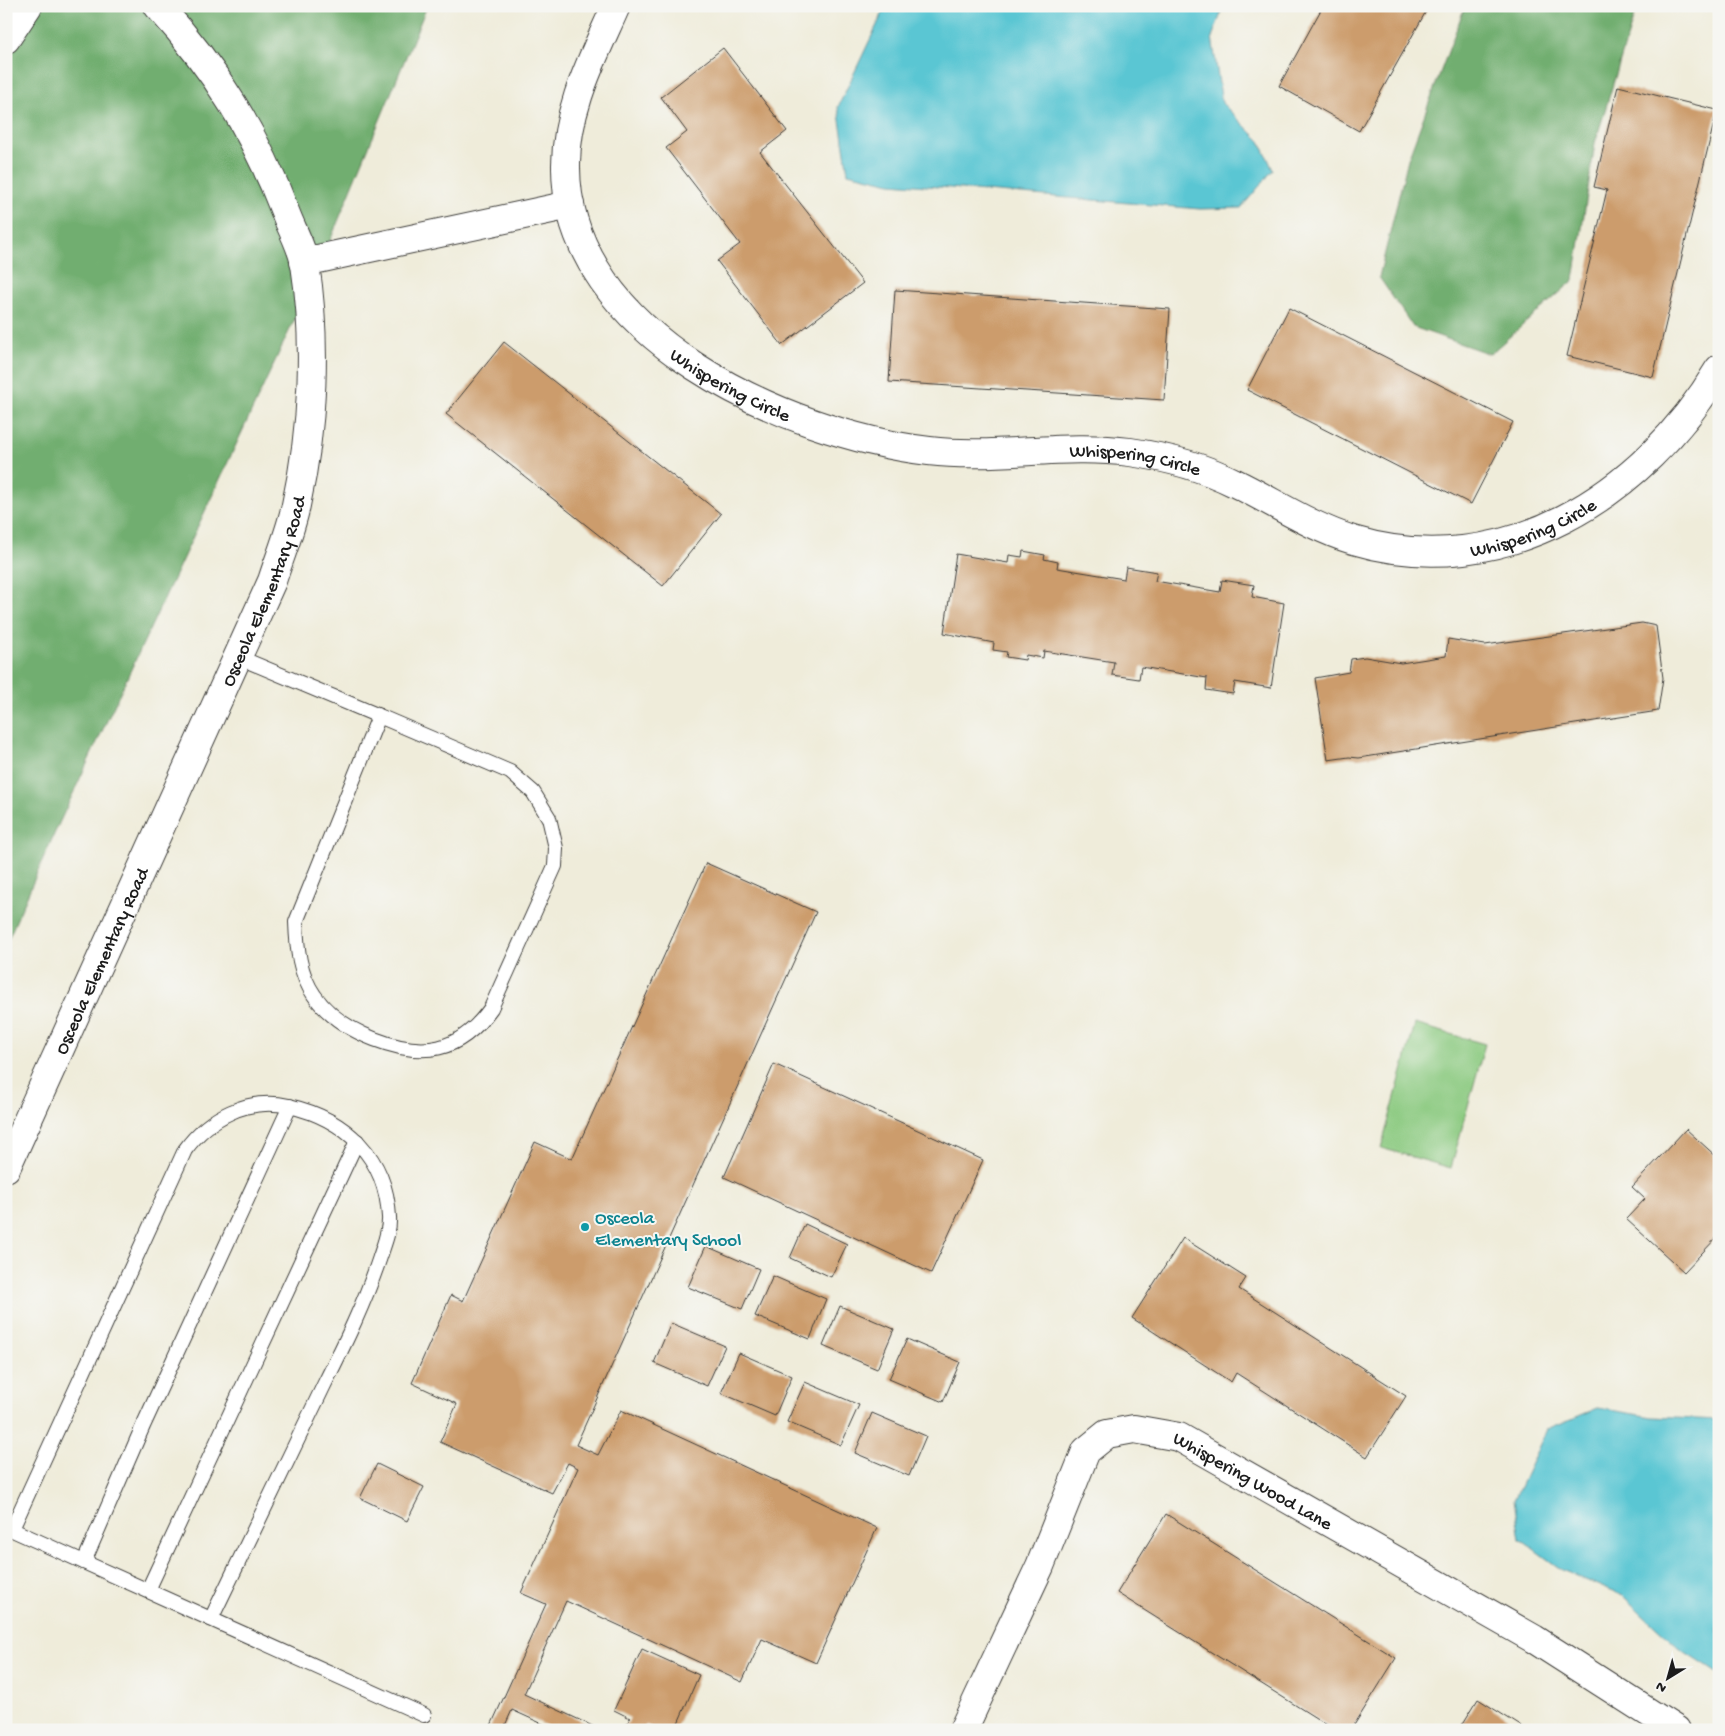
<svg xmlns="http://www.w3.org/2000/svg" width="1725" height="1736" viewBox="0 0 1725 1736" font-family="'Gochi Hand',sans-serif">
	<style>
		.green { fill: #8cca81; stroke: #54734e }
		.forest { fill: #71ae6f; stroke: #466546 }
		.water { fill: #5ac6d3; stroke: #3b7178 }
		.building { fill: #cc9c6c }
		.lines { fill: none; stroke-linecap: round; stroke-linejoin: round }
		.lane-casing { stroke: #3c3b38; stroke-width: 16 }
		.street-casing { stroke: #3c3b38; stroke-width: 30 }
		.lane { stroke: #fff; stroke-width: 14 }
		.street { stroke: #fff; stroke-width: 28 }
		.culture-dot { fill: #0f9aa8; stroke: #f6f6f2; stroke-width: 2 }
		.labels { text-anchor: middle; stroke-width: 4; stroke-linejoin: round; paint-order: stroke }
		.street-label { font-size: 19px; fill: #1c1c1c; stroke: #f6f6f2 }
		.culture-label { font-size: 19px; fill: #0d838f; stroke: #f6f6f2; text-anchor: start }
	</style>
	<rect width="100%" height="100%" fill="#f6f6f2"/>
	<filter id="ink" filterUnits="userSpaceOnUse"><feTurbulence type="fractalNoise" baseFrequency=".02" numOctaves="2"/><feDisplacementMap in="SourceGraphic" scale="10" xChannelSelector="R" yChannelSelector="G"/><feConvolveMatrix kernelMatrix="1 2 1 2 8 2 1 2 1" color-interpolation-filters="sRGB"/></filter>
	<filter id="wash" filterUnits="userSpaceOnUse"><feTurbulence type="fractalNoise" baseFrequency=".0096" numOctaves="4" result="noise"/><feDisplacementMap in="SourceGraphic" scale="20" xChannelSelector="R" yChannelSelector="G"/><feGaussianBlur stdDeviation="1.12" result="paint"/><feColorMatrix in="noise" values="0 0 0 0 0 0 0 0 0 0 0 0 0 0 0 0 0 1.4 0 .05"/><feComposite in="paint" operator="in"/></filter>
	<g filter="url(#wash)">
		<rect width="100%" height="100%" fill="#efecda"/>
		<!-- green -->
		<polygon class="green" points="1415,1024 1485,1044 1451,1168 1381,1148"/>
		<!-- forest -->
		<g class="forest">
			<polygon points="6,6 427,6 320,265 56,830 6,944"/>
			<polygon points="1465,6 1637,6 1595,143 1574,280 1490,354 1413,327 1379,277 1408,159"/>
		</g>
		<!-- water -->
		<g class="water">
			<polygon points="886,6 1224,6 1212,37 1222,103 1260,141 1273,170 1241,208 1200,209 891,183 848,173 838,107"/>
			<polygon points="1598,1408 1652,1417 1719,1420 1719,1674 1679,1648 1623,1596 1562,1570 1520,1539 1514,1500 1547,1429"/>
		</g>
		<g id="blocks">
			<!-- building -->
			<g class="building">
				<polygon points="1323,6 1429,6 1359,131 1279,86"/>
				<polygon points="723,48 787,131 760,152 863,283 782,345 717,261 740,244 666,148 687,132 661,97"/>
				<polygon points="1618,86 1717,110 1653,377 1567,356 1607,190 1594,187"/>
				<polygon points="895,290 1170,309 1164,400 889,382"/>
				<polygon points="1289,308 1513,422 1471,504 1247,390"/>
				<polygon points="504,342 721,514 663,586 446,414"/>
				<polygon points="1023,551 1045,555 1044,559 1058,562 1057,568 1124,579 1126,567 1157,572 1155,581 1220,592 1222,580 1254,585 1252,597 1284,603 1271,688 1235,682 1233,694 1206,690 1207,678 1141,667 1139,679 1112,675 1114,662 1044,651 1043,658 1026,655 1025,660 1006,657 1007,652 993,650 994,643 944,633 956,554 1008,563 1009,555 1022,557"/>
				<polygon points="1642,623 1656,626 1663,678 1658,711 1359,758 1349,757 1328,760 1315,678 1349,672 1351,659 1365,657 1401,663 1446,656 1448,639 1485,645"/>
				<polygon points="706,863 816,912 576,1445 598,1455 621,1410 877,1528 816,1663 762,1639 742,1682 566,1601 524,1694 601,1730 556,1730 512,1710 503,1730 489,1730 546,1604 521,1593 578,1468 568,1463 552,1493 440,1442 457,1404 412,1383 451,1295 463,1301 535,1142 572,1159"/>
				<polygon points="774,1064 983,1160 931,1273 724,1177"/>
				<polygon points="1686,1129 1719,1159 1719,1235 1684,1272 1626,1219 1645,1199 1632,1187"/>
				<polygon points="805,1224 847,1244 831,1277 790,1258"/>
				<polygon points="1183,1238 1246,1278 1239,1289 1406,1396 1367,1457 1236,1373 1231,1382 1132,1318"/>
				<polygon points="706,1246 759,1269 742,1309 688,1287"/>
				<polygon points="773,1276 826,1299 810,1339 755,1316"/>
				<polygon points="840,1306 894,1329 877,1369 823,1346"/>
				<polygon points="671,1323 725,1346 707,1386 654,1363"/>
				<polygon points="907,1339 960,1362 943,1402 889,1379"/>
				<polygon points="739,1353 792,1376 775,1416 721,1393"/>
				<polygon points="805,1382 859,1405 841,1445 787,1422"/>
				<polygon points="872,1413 926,1436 909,1476 855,1453"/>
				<polygon points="377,1464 424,1487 407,1521 360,1498"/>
				<polygon points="1166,1514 1396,1658 1351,1730 1335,1730 1117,1593"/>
				<polygon points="642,1649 699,1675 675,1730 657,1730 646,1725 643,1730 624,1730 630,1718 614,1710"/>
				<polygon points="1478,1699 1527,1730 1459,1730"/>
			</g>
		</g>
	</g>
	<g filter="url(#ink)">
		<use href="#blocks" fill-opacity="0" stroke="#3c3b38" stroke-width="1"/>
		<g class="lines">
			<defs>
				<g id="lane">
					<polyline points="238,657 379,716"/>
					<path d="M379,716L510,772L533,792L549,818L556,848L555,866L491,1008C459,1053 423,1058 374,1039C351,1030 328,1016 314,995C299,973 297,948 296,922Z"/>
					<polyline points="6,1527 424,1715"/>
					<path d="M12,1529L185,1150C209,1117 248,1097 289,1106C346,1119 386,1157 389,1217C390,1231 384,1244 380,1257C365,1302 345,1343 324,1385C287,1463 249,1541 211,1619"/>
					<polyline points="84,1562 143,1426 290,1106"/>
					<polyline points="148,1590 357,1141"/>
				</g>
				<g id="street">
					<path id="s1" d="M616,6C593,58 565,110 566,168C567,336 787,434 929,451C996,459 1063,443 1130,452C1165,457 1203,467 1235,483C1274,502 1311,527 1353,540C1503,585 1644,495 1719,369"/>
					<polyline points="6,39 28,6"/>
					<polyline points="304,262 570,205"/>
					<path id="s2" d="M6,1168L272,581C280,556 291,530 296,505C313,428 317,342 305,264C302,247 292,230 286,214C256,135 216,69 158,6"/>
					<path id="s3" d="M963,1730L1040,1566L1086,1451L1107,1434L1134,1429L1179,1437L1534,1639L1676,1730"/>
				</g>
			</defs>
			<!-- lane casing -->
			<use href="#lane" class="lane-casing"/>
			<!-- street casing -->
			<use href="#street" class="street-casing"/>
			<!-- lane -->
			<use href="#lane" class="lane"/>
			<!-- street -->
			<use href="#street" class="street"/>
		</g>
	</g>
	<!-- markers -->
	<circle class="culture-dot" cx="585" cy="1227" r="5"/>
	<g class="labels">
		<!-- street labels -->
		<g class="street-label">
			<text dy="7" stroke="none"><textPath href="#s1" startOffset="458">Whispering Circle</textPath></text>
			<text dy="7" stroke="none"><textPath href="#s1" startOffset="876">Whispering Circle</textPath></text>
			<text dy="7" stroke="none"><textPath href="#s1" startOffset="1296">Whispering Circle</textPath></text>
			<text dy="7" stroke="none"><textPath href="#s2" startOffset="632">Osceola Elementary Road</textPath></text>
			<text dy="7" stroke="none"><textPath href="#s2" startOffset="228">Osceola Elementary Road</textPath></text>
			<text dy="7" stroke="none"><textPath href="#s3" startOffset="491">Whispering Wood Lane</textPath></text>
		</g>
		<!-- culture labels -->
		<g class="culture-label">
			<text x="595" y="1223">Osceola<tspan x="595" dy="22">Elementary School</tspan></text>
		</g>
	</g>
	<!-- margin -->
	<rect width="1725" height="1736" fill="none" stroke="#f6f6f2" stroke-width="25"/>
	<!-- north arrow -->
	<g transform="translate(1668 1678) rotate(217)" stroke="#f6f6f2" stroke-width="4" paint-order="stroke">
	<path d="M0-4L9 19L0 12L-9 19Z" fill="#1c1c1c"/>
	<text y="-8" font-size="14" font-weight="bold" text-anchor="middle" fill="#1c1c1c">N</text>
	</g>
</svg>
